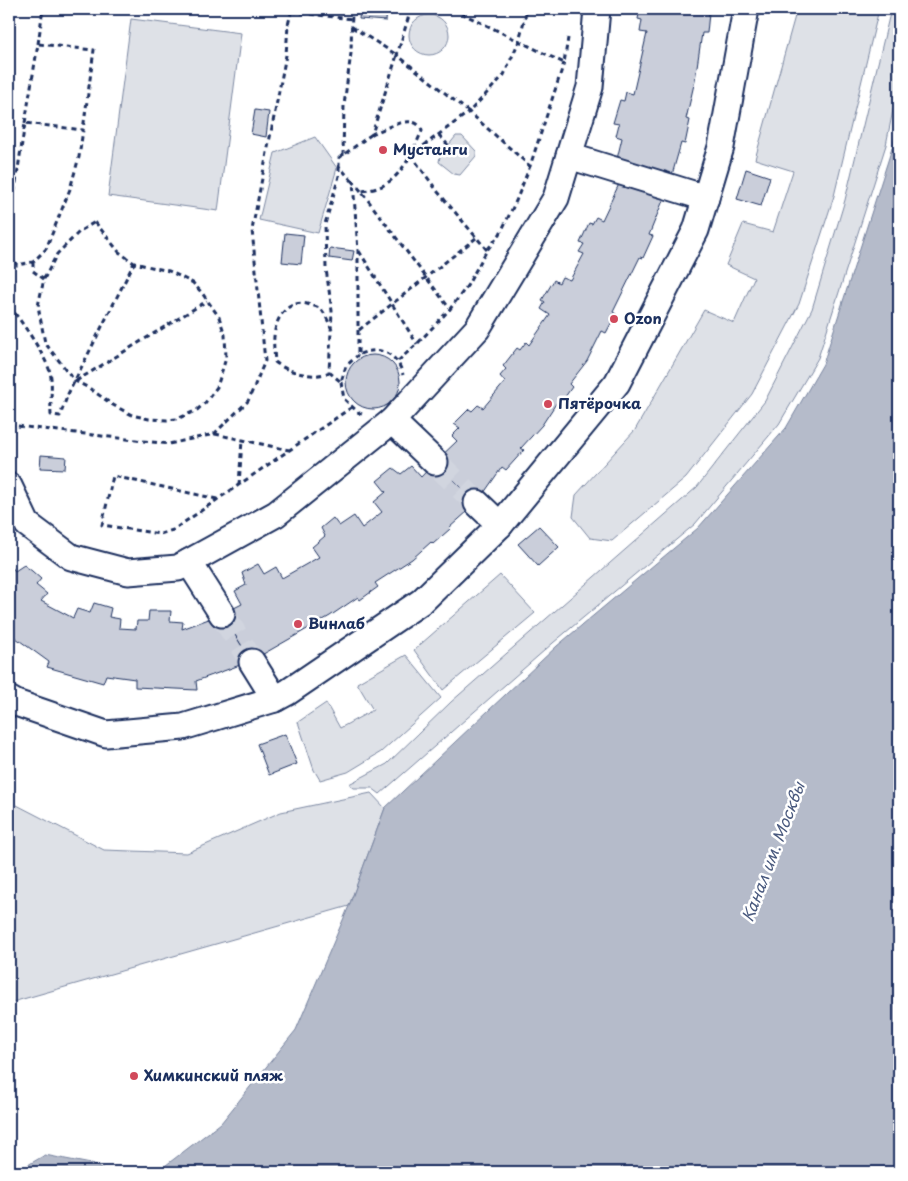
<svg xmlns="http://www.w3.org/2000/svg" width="908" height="1181" viewBox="0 0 908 1181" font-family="'Playpen Sans',sans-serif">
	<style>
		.green { fill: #dee1e7; stroke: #7c88a2 }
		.water { fill: #b5bbca; stroke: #77839f }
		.building { fill: #caceda; stroke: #1b2f5e }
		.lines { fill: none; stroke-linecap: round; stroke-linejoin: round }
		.minor-tunnel { stroke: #d1d5df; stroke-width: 25; stroke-dasharray: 25 12; stroke-linecap: butt }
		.minor-casing { stroke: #1b2f5e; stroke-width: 29 }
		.path { stroke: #1b2f5e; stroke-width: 3; stroke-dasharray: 5 4; stroke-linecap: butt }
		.minor { stroke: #fff; stroke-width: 25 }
		.poi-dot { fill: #d1495b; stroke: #fff; stroke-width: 2 }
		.labels { text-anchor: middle; stroke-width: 5; stroke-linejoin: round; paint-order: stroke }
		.poi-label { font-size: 15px; font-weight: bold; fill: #1b2f5e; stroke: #fff; text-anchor: start }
		.water-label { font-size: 16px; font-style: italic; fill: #49597e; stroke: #fff }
	</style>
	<rect width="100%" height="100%" fill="#fff"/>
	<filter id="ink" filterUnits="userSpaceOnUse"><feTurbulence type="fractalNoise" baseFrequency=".02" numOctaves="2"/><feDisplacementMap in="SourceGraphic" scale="10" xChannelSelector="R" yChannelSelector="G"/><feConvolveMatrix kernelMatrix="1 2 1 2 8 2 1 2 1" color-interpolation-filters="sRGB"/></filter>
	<g filter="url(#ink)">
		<!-- green -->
		<g class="green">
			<polygon points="799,9 879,9 834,196 799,304 752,394 686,478 612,541 590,538 573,517 576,495 635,430 704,310 734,323 754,278 726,265 743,224 773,232 793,171 755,159 795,16"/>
			<polygon points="891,9 899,9 899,80 886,145 818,358 779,424 695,524 553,643 380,794 372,788 354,788 349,784 387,764 451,702 697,487 765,401 812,309 845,200"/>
			<circle cx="429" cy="35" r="20"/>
			<polygon points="131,19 241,33 218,211 108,196"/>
			<polygon points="456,136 462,136 476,151 476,156 460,175 454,174 439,162 440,156"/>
			<polygon points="315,137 337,168 318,233 259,220 275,153"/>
			<polygon points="500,575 535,613 443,690 414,650"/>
			<polygon points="406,655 441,698 381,752 348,772 320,780 314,770 298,722 326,703 340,728 373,710 357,683"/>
			<polygon points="371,793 385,808 349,906 9,1003 9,801 104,850 187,853 281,812"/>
		</g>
		<!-- water -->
		<g class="water">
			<polygon points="899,117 899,1172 157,1172 221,1123 296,1030 349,906 385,808 557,646 698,528 786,428 823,364 893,145"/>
			<polygon points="45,1155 96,1165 106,1172 16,1172"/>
		</g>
		<!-- building -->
		<g class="building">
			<polygon points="360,9 387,9 386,21 359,19"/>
			<polygon points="640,9 704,9 704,12 709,13 707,33 702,33 695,80 686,119 690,120 685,144 681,143 672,175 617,159 622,138 616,136 619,124 613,123 620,100 624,101 626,92 633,94 647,33 640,32 642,20 638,19"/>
			<polygon points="255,110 269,112 266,137 251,134"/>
			<polygon points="746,169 770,177 761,206 737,199"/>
			<polygon points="620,182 664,198 649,235 653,236 643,258 640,257 613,312 616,314 606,333 602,331 587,361 569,384 572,387 560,404 557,402 542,425 521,448 524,450 506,470 502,467 477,503 435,462 457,441 452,436 460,428 454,424 469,409 472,411 478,405 483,408 505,382 500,376 506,369 503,366 517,348 520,350 526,342 529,345 550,315 541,309 545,302 542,300 554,280 559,283 562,277 570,280 584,254 579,252 584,244 580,243 589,223 592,224 596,217 602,220"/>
			<polygon points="285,233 304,235 301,264 282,262"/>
			<polygon points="330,248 354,251 352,261 329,258"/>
			<circle cx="373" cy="382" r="27"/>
			<polygon points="41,455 66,457 65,469 40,468"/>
			<polygon points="435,462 477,503 449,528 450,529 433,544 431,542 412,559 375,583 378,587 360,600 358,597 330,616 251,661 222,614 242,604 235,591 246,585 242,573 258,564 264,574 276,567 282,578 319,557 312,547 325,536 321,528 333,518 339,526 354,516 362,528 382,512 374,502 386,492 377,481 393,468 401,474 411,466 421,477"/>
			<polygon points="539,526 559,547 538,566 518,544"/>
			<polygon points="9,564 15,571 24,565 32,571 41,579 36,585 47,594 41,601 73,618 77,609 90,613 94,603 111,608 109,617 120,619 119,628 136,629 137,621 148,621 149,611 171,611 170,621 183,622 182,629 222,614 251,661 196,681 197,690 135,687 135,679 106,675 103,683 47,667 49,662 9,633"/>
			<polygon points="285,734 297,764 269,775 257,744"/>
		</g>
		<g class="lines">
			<!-- minor-tunnel -->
			<g class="minor-tunnel">
				<polyline points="435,462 477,503"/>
				<polyline points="222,614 252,662"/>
			</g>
			<defs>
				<g id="minor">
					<polyline points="569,156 706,198"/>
					<polyline points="392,421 435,462"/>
					<polyline points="9,486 27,524 71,557 128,572 178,568 276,514 392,421 477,329 556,198 590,87 597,9"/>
					<polyline points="477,503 500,525"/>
					<polyline points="189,562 222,614"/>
					<polyline points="252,662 275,699"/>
					<polyline points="9,699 16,703 106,734 183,727 275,699 288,692 422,601 500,525 617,383 696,230 721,147 746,9"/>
				</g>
			</defs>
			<!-- minor casing -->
			<use href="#minor" class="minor-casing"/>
			<!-- path -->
			<g class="path">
				<polyline points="411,9 397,55 469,112 504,75 519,41 527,9"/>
				<polyline points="453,9 564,63 568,38"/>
				<polyline points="292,12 352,19"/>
				<path d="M352,27L397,55L372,134C385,129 416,111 422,131L411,155L469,112L530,166L564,63"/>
				<polyline points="38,44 43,9"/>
				<polyline points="25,123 38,44 94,50 83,130"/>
				<polyline points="439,135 448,145"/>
				<polyline points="343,156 344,105 351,53 352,9"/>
				<polyline points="352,181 339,166 339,158 372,134"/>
				<path d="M361,191L353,181L358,251V355C379,345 397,352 403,375"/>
				<polygon points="95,222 119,252 134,263 169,271 193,283 202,293 219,317 225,335 226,358 217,387 205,403 197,410 177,419 167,420 149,419 132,415 113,405 89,388 75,381 45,343 38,306 44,279 57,254 80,231"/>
				<polyline points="9,228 25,123 83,130 79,157 70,189 46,249 33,262 17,265 9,256"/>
				<path d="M487,250L438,192L411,155C398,176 388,189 361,191L450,309L467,286L487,250L500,234L516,201L530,166"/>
				<polyline points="359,251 417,344"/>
				<polyline points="33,262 33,271 44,279"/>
				<path d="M9,306C21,320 45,355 50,372C53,384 50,402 51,415L60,416L68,394L134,263"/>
				<path d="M332,330C329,323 326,315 321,309C318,307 314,306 310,305C295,299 282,309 277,323C272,336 274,349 275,362C287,372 316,380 329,372L332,311L326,269L325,224L339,176V166"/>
				<polyline points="359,330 476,238"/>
				<polyline points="398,361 417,344 450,309"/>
				<polyline points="329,372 341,382 346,366 358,355"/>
				<polyline points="76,381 207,301"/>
				<polyline points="341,382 344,399 359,413 362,414"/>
				<polyline points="9,425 169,444 214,434 248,401 265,361 252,230 286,55 288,25 292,9"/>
				<polyline points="215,434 289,450"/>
				<polyline points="239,485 242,440"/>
				<polyline points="217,499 113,476 102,525 160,534 173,530 352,407"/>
				<polyline points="150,1172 153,1170"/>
			</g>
			<!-- minor -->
			<use href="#minor" class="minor"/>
		</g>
	</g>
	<!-- markers -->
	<g class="poi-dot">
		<circle cx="383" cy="150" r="5"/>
		<circle cx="614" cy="319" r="5"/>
		<circle cx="548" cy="404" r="5"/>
		<circle cx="298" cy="624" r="5"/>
		<circle cx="134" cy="1076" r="5"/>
	</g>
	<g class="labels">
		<!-- poi labels -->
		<g class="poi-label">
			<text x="393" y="155">Мустанги</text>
			<text x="624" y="324">Ozon</text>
			<text x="558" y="409">Пятёрочка</text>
			<text x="308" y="629">Винлаб</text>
			<text x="144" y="1081">Химкинский пляж</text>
		</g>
		<!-- water labels -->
		<g class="water-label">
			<text transform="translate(773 852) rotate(-69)" y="6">Канал им. Москвы</text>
		</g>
	</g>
	<!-- margin -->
	<rect width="908" height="1181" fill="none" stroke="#fff" stroke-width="30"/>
	<rect x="15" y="15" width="878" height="1151" fill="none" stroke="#1b2f5e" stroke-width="2" filter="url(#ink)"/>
</svg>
